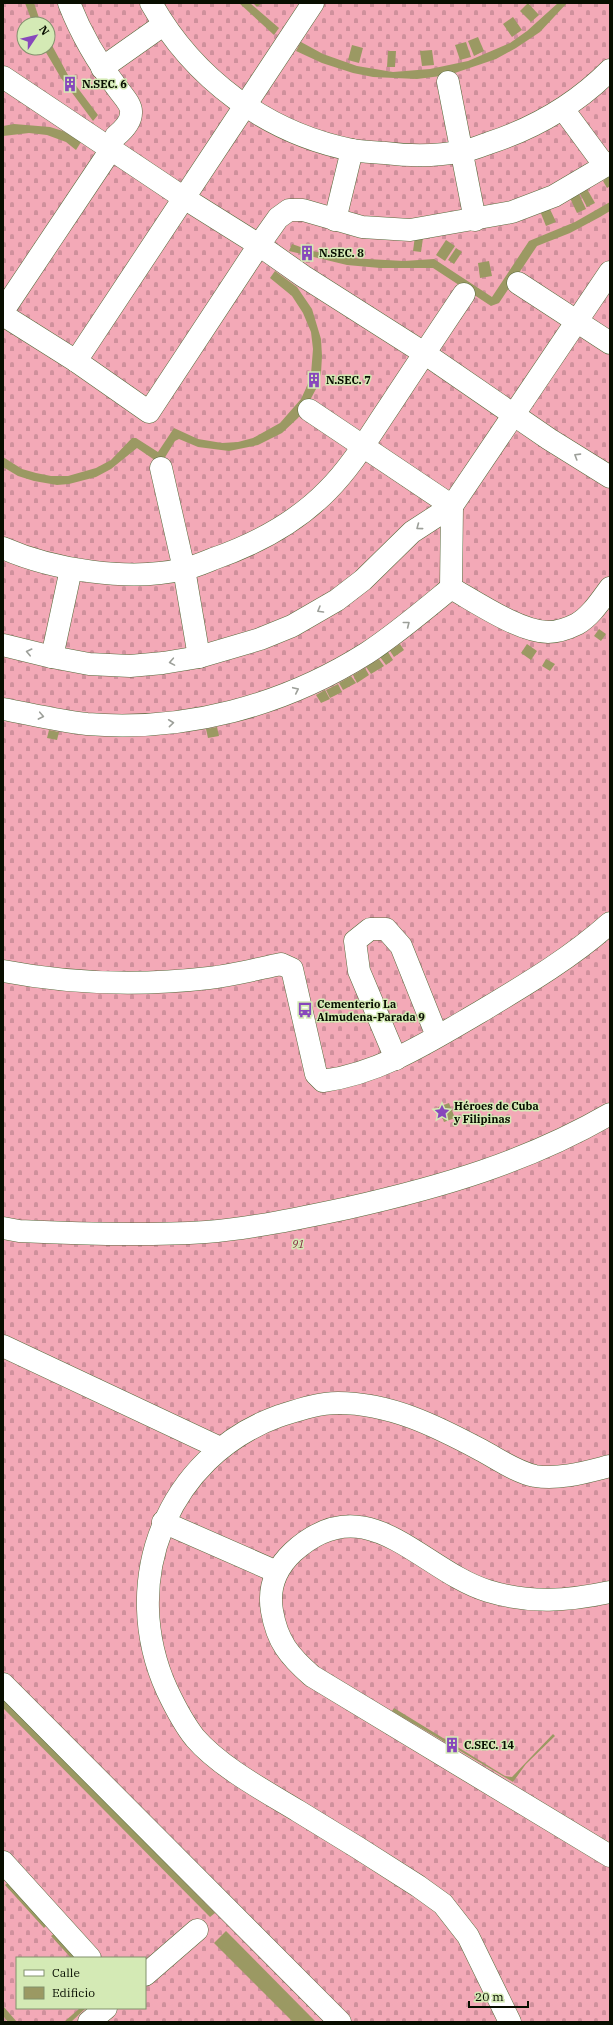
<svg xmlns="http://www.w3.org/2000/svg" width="613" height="2025" viewBox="0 0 613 2025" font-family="'IBM Plex Serif',serif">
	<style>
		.cemetery { fill: url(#cemetery-stones); fill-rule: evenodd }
		.building { fill: #9b9963 }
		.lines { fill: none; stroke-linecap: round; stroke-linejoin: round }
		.minor-casing { stroke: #576a3b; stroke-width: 23 }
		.minor { stroke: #fff; stroke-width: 22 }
		.oneway { stroke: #9c9f99 }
		.labels { text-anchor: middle; stroke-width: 3; stroke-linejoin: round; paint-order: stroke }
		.poi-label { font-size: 11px; font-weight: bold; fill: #080e00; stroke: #d4eab5; text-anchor: start }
		.park-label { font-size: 11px; font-style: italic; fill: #83203f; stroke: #d4eab5 }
	</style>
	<defs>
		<pattern id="cemetery-stones" width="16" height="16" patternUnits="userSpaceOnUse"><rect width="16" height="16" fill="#f3a9b7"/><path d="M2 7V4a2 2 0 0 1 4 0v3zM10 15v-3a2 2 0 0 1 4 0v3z" fill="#cf909c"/></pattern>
	</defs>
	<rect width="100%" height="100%" fill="#c7dda8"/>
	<!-- cemetery -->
	<path class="cemetery" d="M3,3H610V2022H3ZM24,24H48V48H24ZM17,1958H145V2008H17Z"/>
	<!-- building -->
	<g class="building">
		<polygon points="25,3 34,3 41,24 33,24"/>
		<polygon points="239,3 250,3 279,28 274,35"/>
		<polygon points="253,3 262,3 257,7"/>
		<polygon points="528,3 539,15 531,22 520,11"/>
		<polygon points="558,3 567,3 540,32 516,48 496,59 449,75 417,79 373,77 353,73 322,63 296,51 301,42 323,54 357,66 393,72 430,69 468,61 510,43 527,31"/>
		<polygon points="513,17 522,30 512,37 503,24"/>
		<polygon points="478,37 484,51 474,56 468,41"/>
		<polygon points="48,38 68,75 98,115 93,121 61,78 44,49 48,48"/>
		<polygon points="466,42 471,57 460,60 455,45"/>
		<polygon points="352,45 363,48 359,63 348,60"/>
		<polygon points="432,50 434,65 422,66 420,51"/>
		<polygon points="388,51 396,51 395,67 387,67"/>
		<polygon points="14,124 50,127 63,131 81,142 76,150 66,142 47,135 29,133 3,136 3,126"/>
		<polygon points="610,175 610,186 607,188 603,181"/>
		<polygon points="587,189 595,203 587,207 579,192"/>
		<polygon points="579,194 586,209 577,213 570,198"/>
		<polygon points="610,202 610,211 600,217 570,233 537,246 499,303 491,306 433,268 380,268 347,265 289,251 292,244 312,251 349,258 404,261 434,259 492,297 529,241 575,222"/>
		<polygon points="549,207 556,222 546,226 540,211"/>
		<polygon points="415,236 423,238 421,252 413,251"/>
		<polygon points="446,240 455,246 445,261 436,255"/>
		<polygon points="456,248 462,252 454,264 448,260"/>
		<polygon points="489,261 492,276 480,278 478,263"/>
		<polygon points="275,271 297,287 312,309 321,339 322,356 321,373 316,389 308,404 298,418 282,433 258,445 229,451 198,447 179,439 175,441 164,459 156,461 137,448 111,469 96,477 69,484 57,485 34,481 18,476 3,467 3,457 22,469 36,473 51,476 68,476 96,468 111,460 132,438 136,438 158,452 174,428 198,439 222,443 238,442 253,438 280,423 301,399 307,386 311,374 313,349 311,332 303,313 292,296 270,278"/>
		<polygon points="599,629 606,634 601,641 594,636"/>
		<polygon points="400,644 404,650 394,657 390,651"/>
		<polygon points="527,644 537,651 531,660 521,653"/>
		<polygon points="388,652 393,660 386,665 380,657"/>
		<polygon points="379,659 384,666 371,674 366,667"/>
		<polygon points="546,659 555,664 550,671 542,666"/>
		<polygon points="365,668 369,675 357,683 353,675"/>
		<polygon points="351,676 356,683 343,690 339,683"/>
		<polygon points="338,684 342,692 330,698 326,690"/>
		<polygon points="325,690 330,699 321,703 316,695"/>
		<polygon points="217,727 219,736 208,738 206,729"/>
		<polygon points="49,730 59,732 57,740 47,738"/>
		<polygon points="449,1103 455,1118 444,1122 438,1107"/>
		<polygon points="4,1699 215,1913 210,1917 3,1708"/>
		<polygon points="394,1708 505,1776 512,1777 553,1734 555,1736 526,1764 513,1782 392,1711"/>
		<polygon points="9,1882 47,1925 44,1928 5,1885"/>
		<polygon points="226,1931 316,2022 293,2022 214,1943"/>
		<polygon points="54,1934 76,1958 71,1958 51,1936"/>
		<polygon points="3,2006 17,2022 8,2022 3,2016"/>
		<polygon points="80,2008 86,2008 71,2022 64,2022"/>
	</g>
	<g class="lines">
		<defs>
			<g id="minor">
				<path d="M69,3C81,34 98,63 118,89C123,96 132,105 131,113C131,122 122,131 116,136"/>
				<path d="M151,3C193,78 266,133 352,150C362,152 374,152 385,153C409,156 439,156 463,151C472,150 481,146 489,143C535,128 576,104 610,70"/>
				<polyline points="102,68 163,25"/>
				<polyline points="3,77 184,198 259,245 303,276 424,353 549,439 610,477"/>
				<polyline points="448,82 475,220"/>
				<polyline points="563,109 605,166"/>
				<polyline points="335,220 352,150"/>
				<polyline points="518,283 610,343"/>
				<polyline points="3,311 112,148"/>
				<polyline points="3,315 76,361 149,412 259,245 278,218 289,210 303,210 362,227 410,230 512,212 554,196 610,163"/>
				<polyline points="76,361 313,3"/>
				<polyline points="309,410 452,506"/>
				<polyline points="161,468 184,569 199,657"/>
				<path d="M3,548C53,570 130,582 184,569C194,567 203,563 213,559C256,544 296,523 328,490C352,466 370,435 389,407C414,369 439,331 464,294"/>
				<path d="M451,588C476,602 520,632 548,632C557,632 569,628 577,624C591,616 601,600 610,588"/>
				<polyline points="451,588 452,506"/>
				<polyline points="3,645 52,657 89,664 130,666 163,663 199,657 260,639 292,626 337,600 363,580 412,532 452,506 610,272"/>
				<polyline points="52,657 71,569"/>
				<path d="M3,709C30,714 59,721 87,724C185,732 283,706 367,653C396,634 423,611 451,588"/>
				<path d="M3,971C71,984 140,986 209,978C233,975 257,969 281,964L292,969L316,1074L323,1081C381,1073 430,1041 480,1012C525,985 571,958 610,923"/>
				<polyline points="396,1059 359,971 355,941 370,929 386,929 401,946 437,1036"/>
				<path d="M3,1228L19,1231C81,1234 143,1236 206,1232C254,1228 301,1218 348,1208C441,1187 527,1162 610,1114"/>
				<polyline points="3,1346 220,1448"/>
				<polyline points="163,1522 277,1572"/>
				<path d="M610,1592C567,1601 531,1604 488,1591C420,1570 367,1484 293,1552C276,1568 268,1588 272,1611C277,1641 289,1656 312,1676L610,1856"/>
				<polyline points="3,1684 340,2022"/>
				<polyline points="3,1862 90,1958"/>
				<polyline points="145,1975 197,1930"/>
				<polyline points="89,2022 106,2008"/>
				<path d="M510,2022L468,1936L443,1904L418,1886C378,1860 338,1835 298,1811C265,1791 220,1767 195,1738C183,1723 175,1707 167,1690C118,1582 166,1457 279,1416C298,1410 318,1403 338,1403C390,1403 436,1426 481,1450C498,1459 516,1472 535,1476C560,1480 586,1472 610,1466"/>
			</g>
		</defs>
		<!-- minor casing -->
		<use href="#minor" class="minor-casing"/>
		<!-- minor -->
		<use href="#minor" class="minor"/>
	</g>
	<!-- one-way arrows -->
	<defs><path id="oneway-chevron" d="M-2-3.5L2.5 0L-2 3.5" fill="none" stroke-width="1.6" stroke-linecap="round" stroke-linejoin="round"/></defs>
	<g class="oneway">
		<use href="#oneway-chevron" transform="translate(577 456) rotate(-148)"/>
		<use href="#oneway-chevron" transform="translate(419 527) rotate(143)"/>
		<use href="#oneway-chevron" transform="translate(320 610) rotate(150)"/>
		<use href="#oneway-chevron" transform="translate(407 624) rotate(-38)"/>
		<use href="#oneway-chevron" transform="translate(29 652) rotate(-167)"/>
		<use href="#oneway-chevron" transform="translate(172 662) rotate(170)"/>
		<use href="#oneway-chevron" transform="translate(296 690) rotate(-25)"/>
		<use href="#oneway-chevron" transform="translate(41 716) rotate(11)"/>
		<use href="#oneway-chevron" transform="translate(171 723) rotate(-6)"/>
	</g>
	<!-- icons -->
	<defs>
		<symbol id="building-bare" viewBox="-9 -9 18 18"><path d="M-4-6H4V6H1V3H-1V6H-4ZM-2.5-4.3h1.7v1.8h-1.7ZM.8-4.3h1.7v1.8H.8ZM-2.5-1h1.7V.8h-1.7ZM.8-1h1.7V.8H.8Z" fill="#8747bc" stroke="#d4eab5" stroke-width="2.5" paint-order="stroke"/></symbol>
		<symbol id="bus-bare" viewBox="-9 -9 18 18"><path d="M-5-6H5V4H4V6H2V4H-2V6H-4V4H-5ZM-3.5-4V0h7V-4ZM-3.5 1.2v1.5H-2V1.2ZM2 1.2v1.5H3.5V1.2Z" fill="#8747bc" stroke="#d4eab5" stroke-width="2.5" paint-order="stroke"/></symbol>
		<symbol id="sight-bare" viewBox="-9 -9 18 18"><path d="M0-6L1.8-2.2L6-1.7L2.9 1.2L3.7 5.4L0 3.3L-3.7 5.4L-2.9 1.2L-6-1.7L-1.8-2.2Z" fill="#8747bc" stroke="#d4eab5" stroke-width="2.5" paint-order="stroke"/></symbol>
	</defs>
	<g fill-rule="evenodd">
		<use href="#building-bare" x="59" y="73" width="22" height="22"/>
		<use href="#building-bare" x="296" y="242" width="22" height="22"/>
		<use href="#building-bare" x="303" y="369" width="22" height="22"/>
		<use href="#bus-bare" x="294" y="999" width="22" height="22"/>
		<use href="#sight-bare" x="431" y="1101" width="22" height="22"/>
		<use href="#building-bare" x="441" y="1734" width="22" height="22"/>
	</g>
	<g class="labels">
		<!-- poi labels -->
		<g class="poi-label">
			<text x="82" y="88">N.SEC. 6</text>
			<text x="319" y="257">N.SEC. 8</text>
			<text x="326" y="384">N.SEC. 7</text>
			<text x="317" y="1008">Cementerio La<tspan x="317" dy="13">Almudena-Parada 9</tspan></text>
			<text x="454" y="1110">Héroes de Cuba<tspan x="454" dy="13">y Filipinas</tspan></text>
			<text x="464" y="1749">C.SEC. 14</text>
		</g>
		<!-- park labels -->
		<g class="park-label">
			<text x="298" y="1248">91</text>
		</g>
	</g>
	<!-- border -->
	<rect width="613" height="2025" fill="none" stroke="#080e00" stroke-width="8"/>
	<!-- legend -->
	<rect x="16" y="1957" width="130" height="52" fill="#d4eab5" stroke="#82926d"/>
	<rect x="24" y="1970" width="20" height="6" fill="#ffffff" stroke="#82926d"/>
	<text x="52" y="1977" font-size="12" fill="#080e00">Calle</text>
	<rect x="24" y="1987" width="20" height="12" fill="#9b9963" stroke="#82926d"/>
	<text x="52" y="1997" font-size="12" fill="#080e00">Edificio</text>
	<!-- north arrow -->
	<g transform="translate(36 36) rotate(55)"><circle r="19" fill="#d4eab5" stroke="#82926d"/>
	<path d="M0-3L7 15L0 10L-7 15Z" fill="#8747bc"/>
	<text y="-6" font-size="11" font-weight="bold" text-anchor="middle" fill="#080e00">N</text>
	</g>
	<!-- scale -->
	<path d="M469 2001v6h59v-6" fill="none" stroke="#080e00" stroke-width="2"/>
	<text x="475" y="2001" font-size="12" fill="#080e00" stroke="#d4eab5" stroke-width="3" paint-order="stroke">20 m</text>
</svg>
